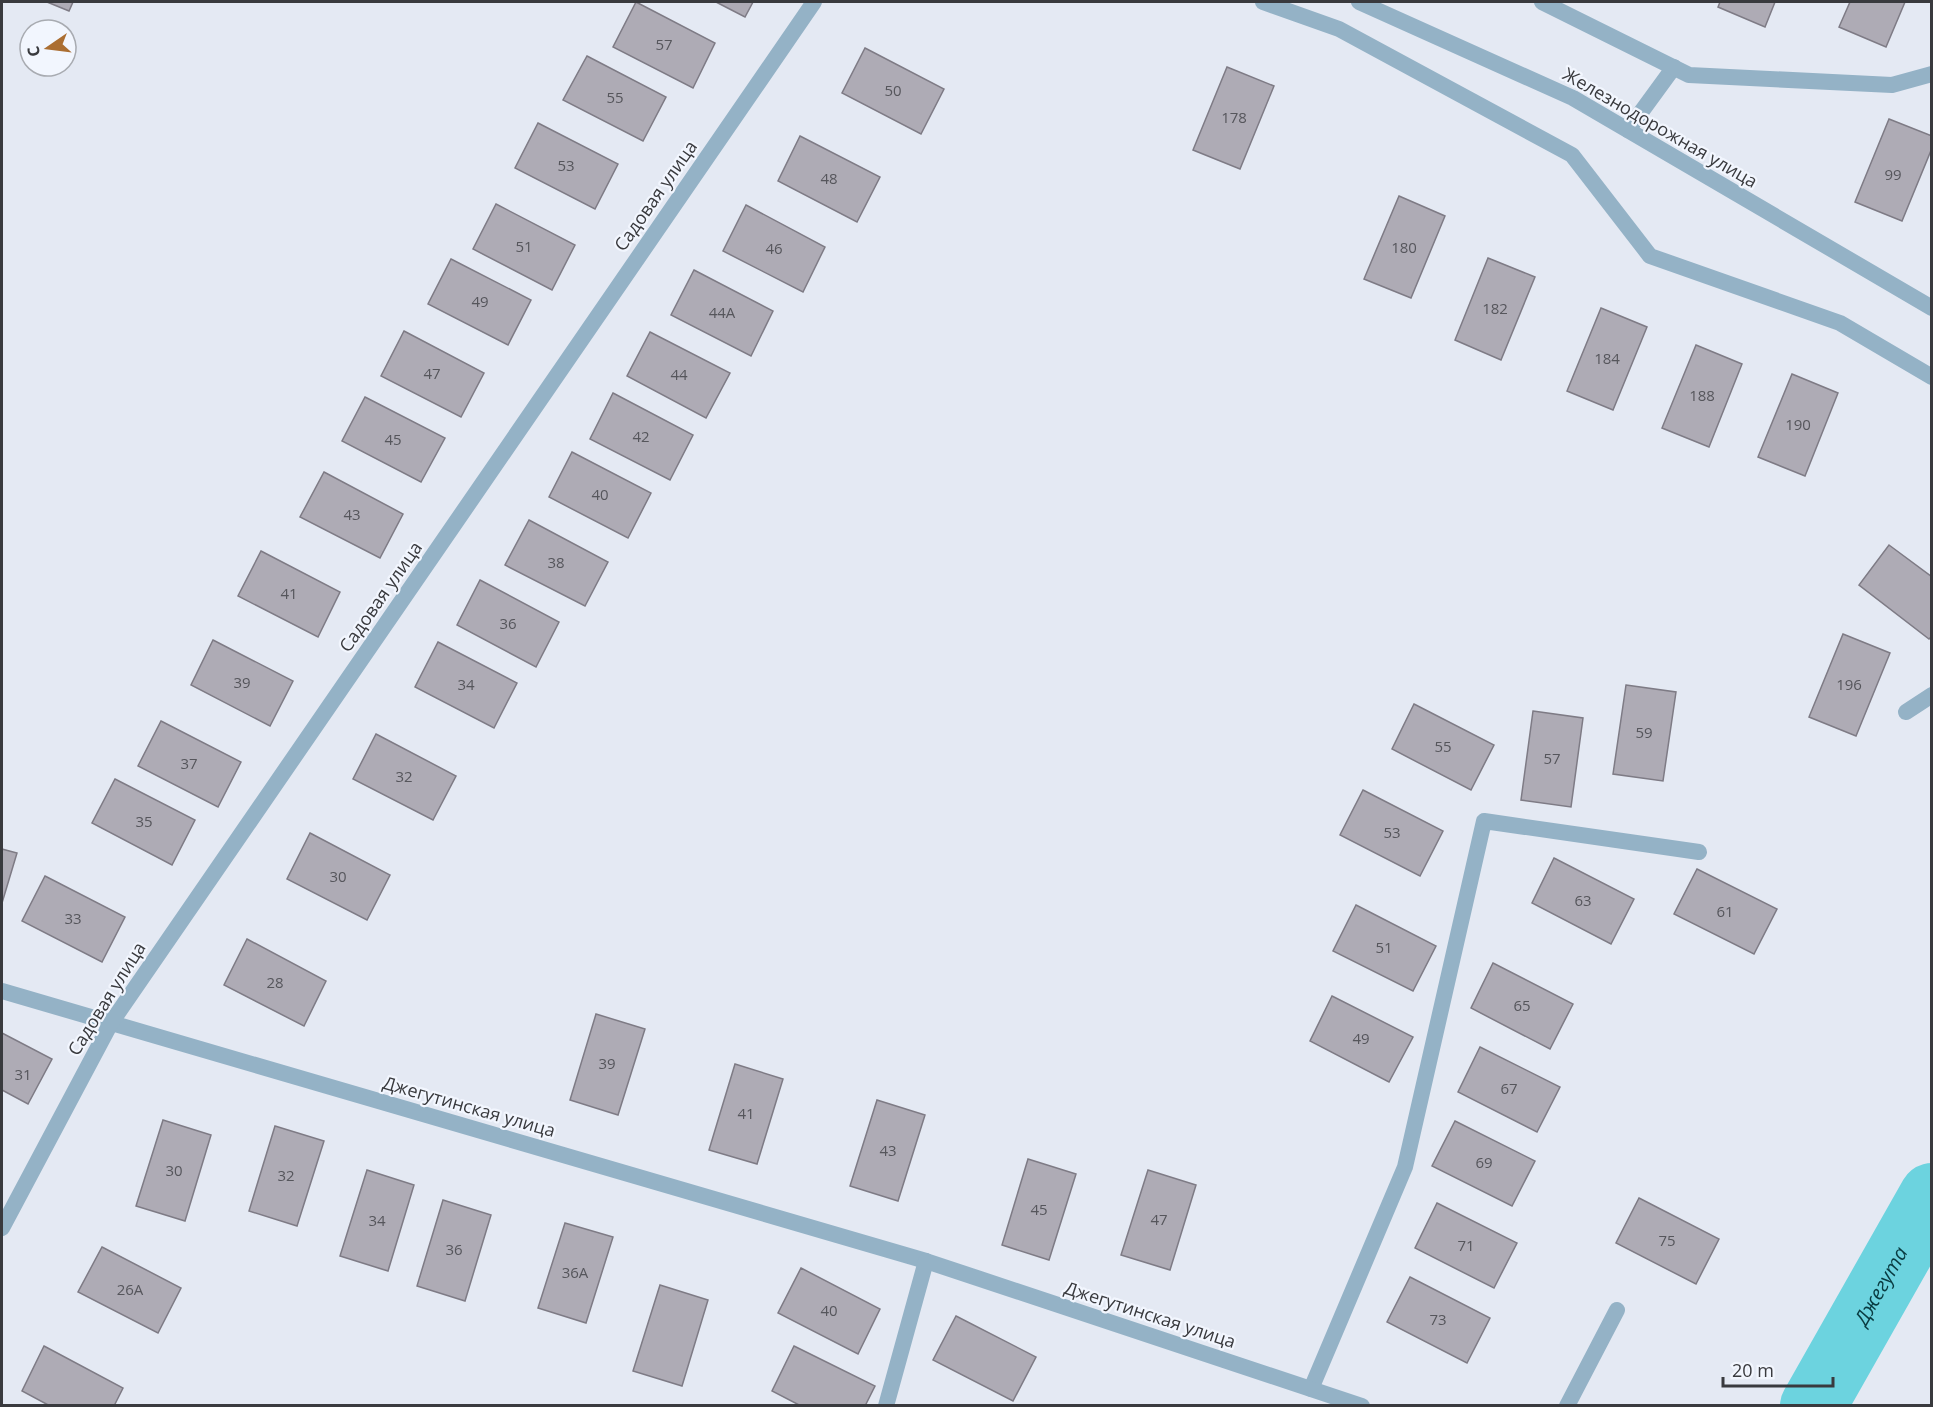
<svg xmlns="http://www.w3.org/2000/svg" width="1933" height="1407" viewBox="0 0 1933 1407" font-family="'Open Sans',sans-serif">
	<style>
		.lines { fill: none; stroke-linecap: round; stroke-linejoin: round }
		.river { stroke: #6cd3df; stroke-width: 66 }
		.building { fill: #aeabb5; stroke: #7e7b85; stroke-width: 1.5 }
		.service { stroke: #94b2c6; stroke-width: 16 }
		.minor { stroke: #94b2c6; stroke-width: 16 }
		.labels { text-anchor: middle; stroke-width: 4.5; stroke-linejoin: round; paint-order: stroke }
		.number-label { font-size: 15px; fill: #56565c }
		.street-label { font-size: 18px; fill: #393a3e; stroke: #f2f6fe }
		.water-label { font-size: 20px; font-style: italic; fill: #093b41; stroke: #f2f6fe }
	</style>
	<rect width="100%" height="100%" fill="#e4e9f3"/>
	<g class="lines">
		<!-- river -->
		<path class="river" id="s1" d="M1813,1406L1932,1196"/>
	</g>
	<!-- building -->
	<g class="building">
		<polygon points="47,2 73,2 69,11"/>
		<polygon points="636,2 715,43 693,88 613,47"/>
		<polygon points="716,2 753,2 745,17"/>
		<polygon points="1720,2 1775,2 1765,27 1718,7"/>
		<polygon points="1850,2 1905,2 1886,47 1839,27"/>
		<polygon points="865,48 944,89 921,134 842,93"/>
		<polygon points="587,56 666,97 643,141 563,100"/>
		<polygon points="1227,67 1274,86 1240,169 1193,150"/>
		<polygon points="1889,119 1932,136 1932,148 1902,221 1855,202"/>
		<polygon points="538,123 618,164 595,209 515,168"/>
		<polygon points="800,136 880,177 857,222 778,181"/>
		<polygon points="1399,196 1445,216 1411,298 1364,279"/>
		<polygon points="496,204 575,245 552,290 473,249"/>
		<polygon points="746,205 825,247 803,292 723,251"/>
		<polygon points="1488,258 1535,277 1501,360 1455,340"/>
		<polygon points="451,259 531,300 508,345 428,304"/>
		<polygon points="694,270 773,311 751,356 671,315"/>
		<polygon points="1601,308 1647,327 1613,410 1567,391"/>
		<polygon points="404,331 484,373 461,417 381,376"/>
		<polygon points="650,332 730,373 706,418 627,376"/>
		<polygon points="1696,345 1742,364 1709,447 1662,428"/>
		<polygon points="1792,374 1838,393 1805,476 1758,457"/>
		<polygon points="613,393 693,435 670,480 590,439"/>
		<polygon points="365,397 445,438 421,482 342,441"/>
		<polygon points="572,452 651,493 628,538 549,497"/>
		<polygon points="324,472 403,514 380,558 300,517"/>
		<polygon points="529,520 608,562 585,606 505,565"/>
		<polygon points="1889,545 1932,577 1932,636 1929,639 1859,585"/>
		<polygon points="261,551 340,592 318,637 238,596"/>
		<polygon points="480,580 559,622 536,667 457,625"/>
		<polygon points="1843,634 1890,653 1856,736 1809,717"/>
		<polygon points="213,640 293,681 270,726 191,685"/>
		<polygon points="438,642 517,683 494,728 415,687"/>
		<polygon points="1626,685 1676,692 1663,781 1613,774"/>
		<polygon points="1414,704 1494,745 1471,790 1392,749"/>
		<polygon points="1533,711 1583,718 1571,807 1521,800"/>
		<polygon points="161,721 241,762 218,807 138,766"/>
		<polygon points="376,734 456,776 433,820 353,779"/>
		<polygon points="115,779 195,820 172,865 92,823"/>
		<polygon points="1363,790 1443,831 1420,876 1340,835"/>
		<polygon points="310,833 390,875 367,920 287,879"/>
		<polygon points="2,849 17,853 2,903"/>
		<polygon points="1554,858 1634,899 1611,944 1532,903"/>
		<polygon points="1697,869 1777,909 1754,954 1674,914"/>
		<polygon points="45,876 125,917 102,962 22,921"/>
		<polygon points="1356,905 1436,946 1413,991 1333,951"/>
		<polygon points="247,939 326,981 304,1026 224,985"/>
		<polygon points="1493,963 1573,1004 1550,1049 1471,1008"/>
		<polygon points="1332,996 1413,1037 1389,1082 1310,1041"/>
		<polygon points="596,1014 645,1029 618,1115 570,1100"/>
		<polygon points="2,1033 52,1059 28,1104 2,1090"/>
		<polygon points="1480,1047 1560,1087 1537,1132 1458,1092"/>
		<polygon points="735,1064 783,1079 757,1164 709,1150"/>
		<polygon points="877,1100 925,1115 898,1201 850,1186"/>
		<polygon points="163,1120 211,1135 185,1221 136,1206"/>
		<polygon points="1455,1121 1535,1161 1512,1206 1432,1166"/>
		<polygon points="275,1126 324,1141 297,1226 249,1211"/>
		<polygon points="1028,1159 1076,1174 1049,1260 1002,1245"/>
		<polygon points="367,1170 414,1185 388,1271 340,1256"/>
		<polygon points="1148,1170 1196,1185 1170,1270 1121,1255"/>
		<polygon points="1639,1198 1719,1239 1696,1284 1616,1243"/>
		<polygon points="443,1200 491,1215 465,1301 417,1286"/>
		<polygon points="1437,1203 1517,1243 1494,1288 1415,1248"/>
		<polygon points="565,1223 613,1237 586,1323 538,1308"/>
		<polygon points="102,1247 181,1288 158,1333 78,1292"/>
		<polygon points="801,1268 880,1309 858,1354 778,1313"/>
		<polygon points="1410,1277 1490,1318 1467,1363 1387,1322"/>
		<polygon points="660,1285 708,1300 682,1386 633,1371"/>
		<polygon points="956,1316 1036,1357 1013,1401 933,1360"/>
		<polygon points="44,1346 123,1388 114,1406 50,1406 22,1391"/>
		<polygon points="794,1346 875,1386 865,1406 801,1406 772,1391"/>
	</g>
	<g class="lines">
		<!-- service -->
		<g class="service">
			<polyline points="1628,130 1674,67"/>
			<polyline points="1567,1406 1617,1310"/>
		</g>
		<!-- minor -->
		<g class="minor">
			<polyline points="1263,2 1339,29 1572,155 1650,256 1840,323 1932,377"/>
			<polyline points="1359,2 1573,98 1932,308"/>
			<polyline points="1542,2 1689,75 1892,85 1932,74"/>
			<polyline points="1906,712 1932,695"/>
			<polyline points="2,991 926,1261"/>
			<polyline points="2,1228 111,1023 814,2"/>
			<polyline points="1311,1389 1405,1167 1484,821 1699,852"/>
			<polyline points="886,1406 926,1261 1362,1406"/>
		</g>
	</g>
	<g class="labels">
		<!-- number labels -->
		<g class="number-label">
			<text x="664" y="50">57</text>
			<text x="893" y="96">50</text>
			<text x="615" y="103">55</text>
			<text x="1234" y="123">178</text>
			<text x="566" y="171">53</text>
			<text x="1893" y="180">99</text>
			<text x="829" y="184">48</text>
			<text x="524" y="252">51</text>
			<text x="1404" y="253">180</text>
			<text x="774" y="254">46</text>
			<text x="480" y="307">49</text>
			<text x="1495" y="314">182</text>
			<text x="722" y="318">44А</text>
			<text x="1607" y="364">184</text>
			<text x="432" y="379">47</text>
			<text x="679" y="380">44</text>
			<text x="1702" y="401">188</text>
			<text x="1798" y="430">190</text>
			<text x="641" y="442">42</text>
			<text x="393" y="445">45</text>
			<text x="600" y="500">40</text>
			<text x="352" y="520">43</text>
			<text x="556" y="568">38</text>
			<text x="289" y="599">41</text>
			<text x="508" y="629">36</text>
			<text x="242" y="688">39</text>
			<text x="466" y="690">34</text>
			<text x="1849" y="690">196</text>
			<text x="1644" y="738">59</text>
			<text x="1443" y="752">55</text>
			<text x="1552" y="764">57</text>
			<text x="189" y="769">37</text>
			<text x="404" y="782">32</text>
			<text x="144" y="827">35</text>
			<text x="1392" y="838">53</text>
			<text x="338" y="882">30</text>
			<text x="1583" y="906">63</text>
			<text x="1725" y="917">61</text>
			<text x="73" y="924">33</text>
			<text x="1384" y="953">51</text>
			<text x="275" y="988">28</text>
			<text x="1522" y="1011">65</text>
			<text x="1361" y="1044">49</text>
			<text x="607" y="1069">39</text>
			<text x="23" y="1080">31</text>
			<text x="1509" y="1094">67</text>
			<text x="746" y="1119">41</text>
			<text x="888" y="1156">43</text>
			<text x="1484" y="1168">69</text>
			<text x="174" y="1176">30</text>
			<text x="286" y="1181">32</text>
			<text x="1039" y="1215">45</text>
			<text x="1159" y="1225">47</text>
			<text x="377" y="1226">34</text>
			<text x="1667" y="1246">75</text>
			<text x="1466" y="1251">71</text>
			<text x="454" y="1255">36</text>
			<text x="575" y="1278">36А</text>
			<text x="130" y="1295">26А</text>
			<text x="829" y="1316">40</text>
			<text x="1438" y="1325">73</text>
		</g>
		<!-- street labels -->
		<g class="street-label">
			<text transform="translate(1660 128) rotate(30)" y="6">Железнодорожная улица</text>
			<text transform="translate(656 196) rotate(-55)" y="6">Садовая улица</text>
			<text transform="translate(381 597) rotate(-55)" y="6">Садовая улица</text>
			<text transform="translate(107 999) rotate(-58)" y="6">Садовая улица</text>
			<text transform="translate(469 1107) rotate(16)" y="6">Джегутинская улица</text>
			<text transform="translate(1150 1315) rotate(18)" y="6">Джегутинская улица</text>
		</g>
		<!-- water labels -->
		<g class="water-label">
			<text dy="7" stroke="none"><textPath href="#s1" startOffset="138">Джегута</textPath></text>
		</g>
	</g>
	<!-- border -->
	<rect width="1933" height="1407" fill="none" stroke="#393a3e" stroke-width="6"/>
	<!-- north arrow -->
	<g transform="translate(48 48) rotate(256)"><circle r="28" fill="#f2f6fe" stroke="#a8abb1" stroke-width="1.5"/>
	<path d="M0-4.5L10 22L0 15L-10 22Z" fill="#ab6e32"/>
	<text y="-9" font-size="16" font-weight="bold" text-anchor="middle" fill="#393a3e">С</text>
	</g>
	<!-- scale -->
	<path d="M1723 1377v9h110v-9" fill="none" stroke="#393a3e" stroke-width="3"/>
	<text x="1732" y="1377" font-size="18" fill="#393a3e" stroke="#f2f6fe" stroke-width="4.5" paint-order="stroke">20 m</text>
</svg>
